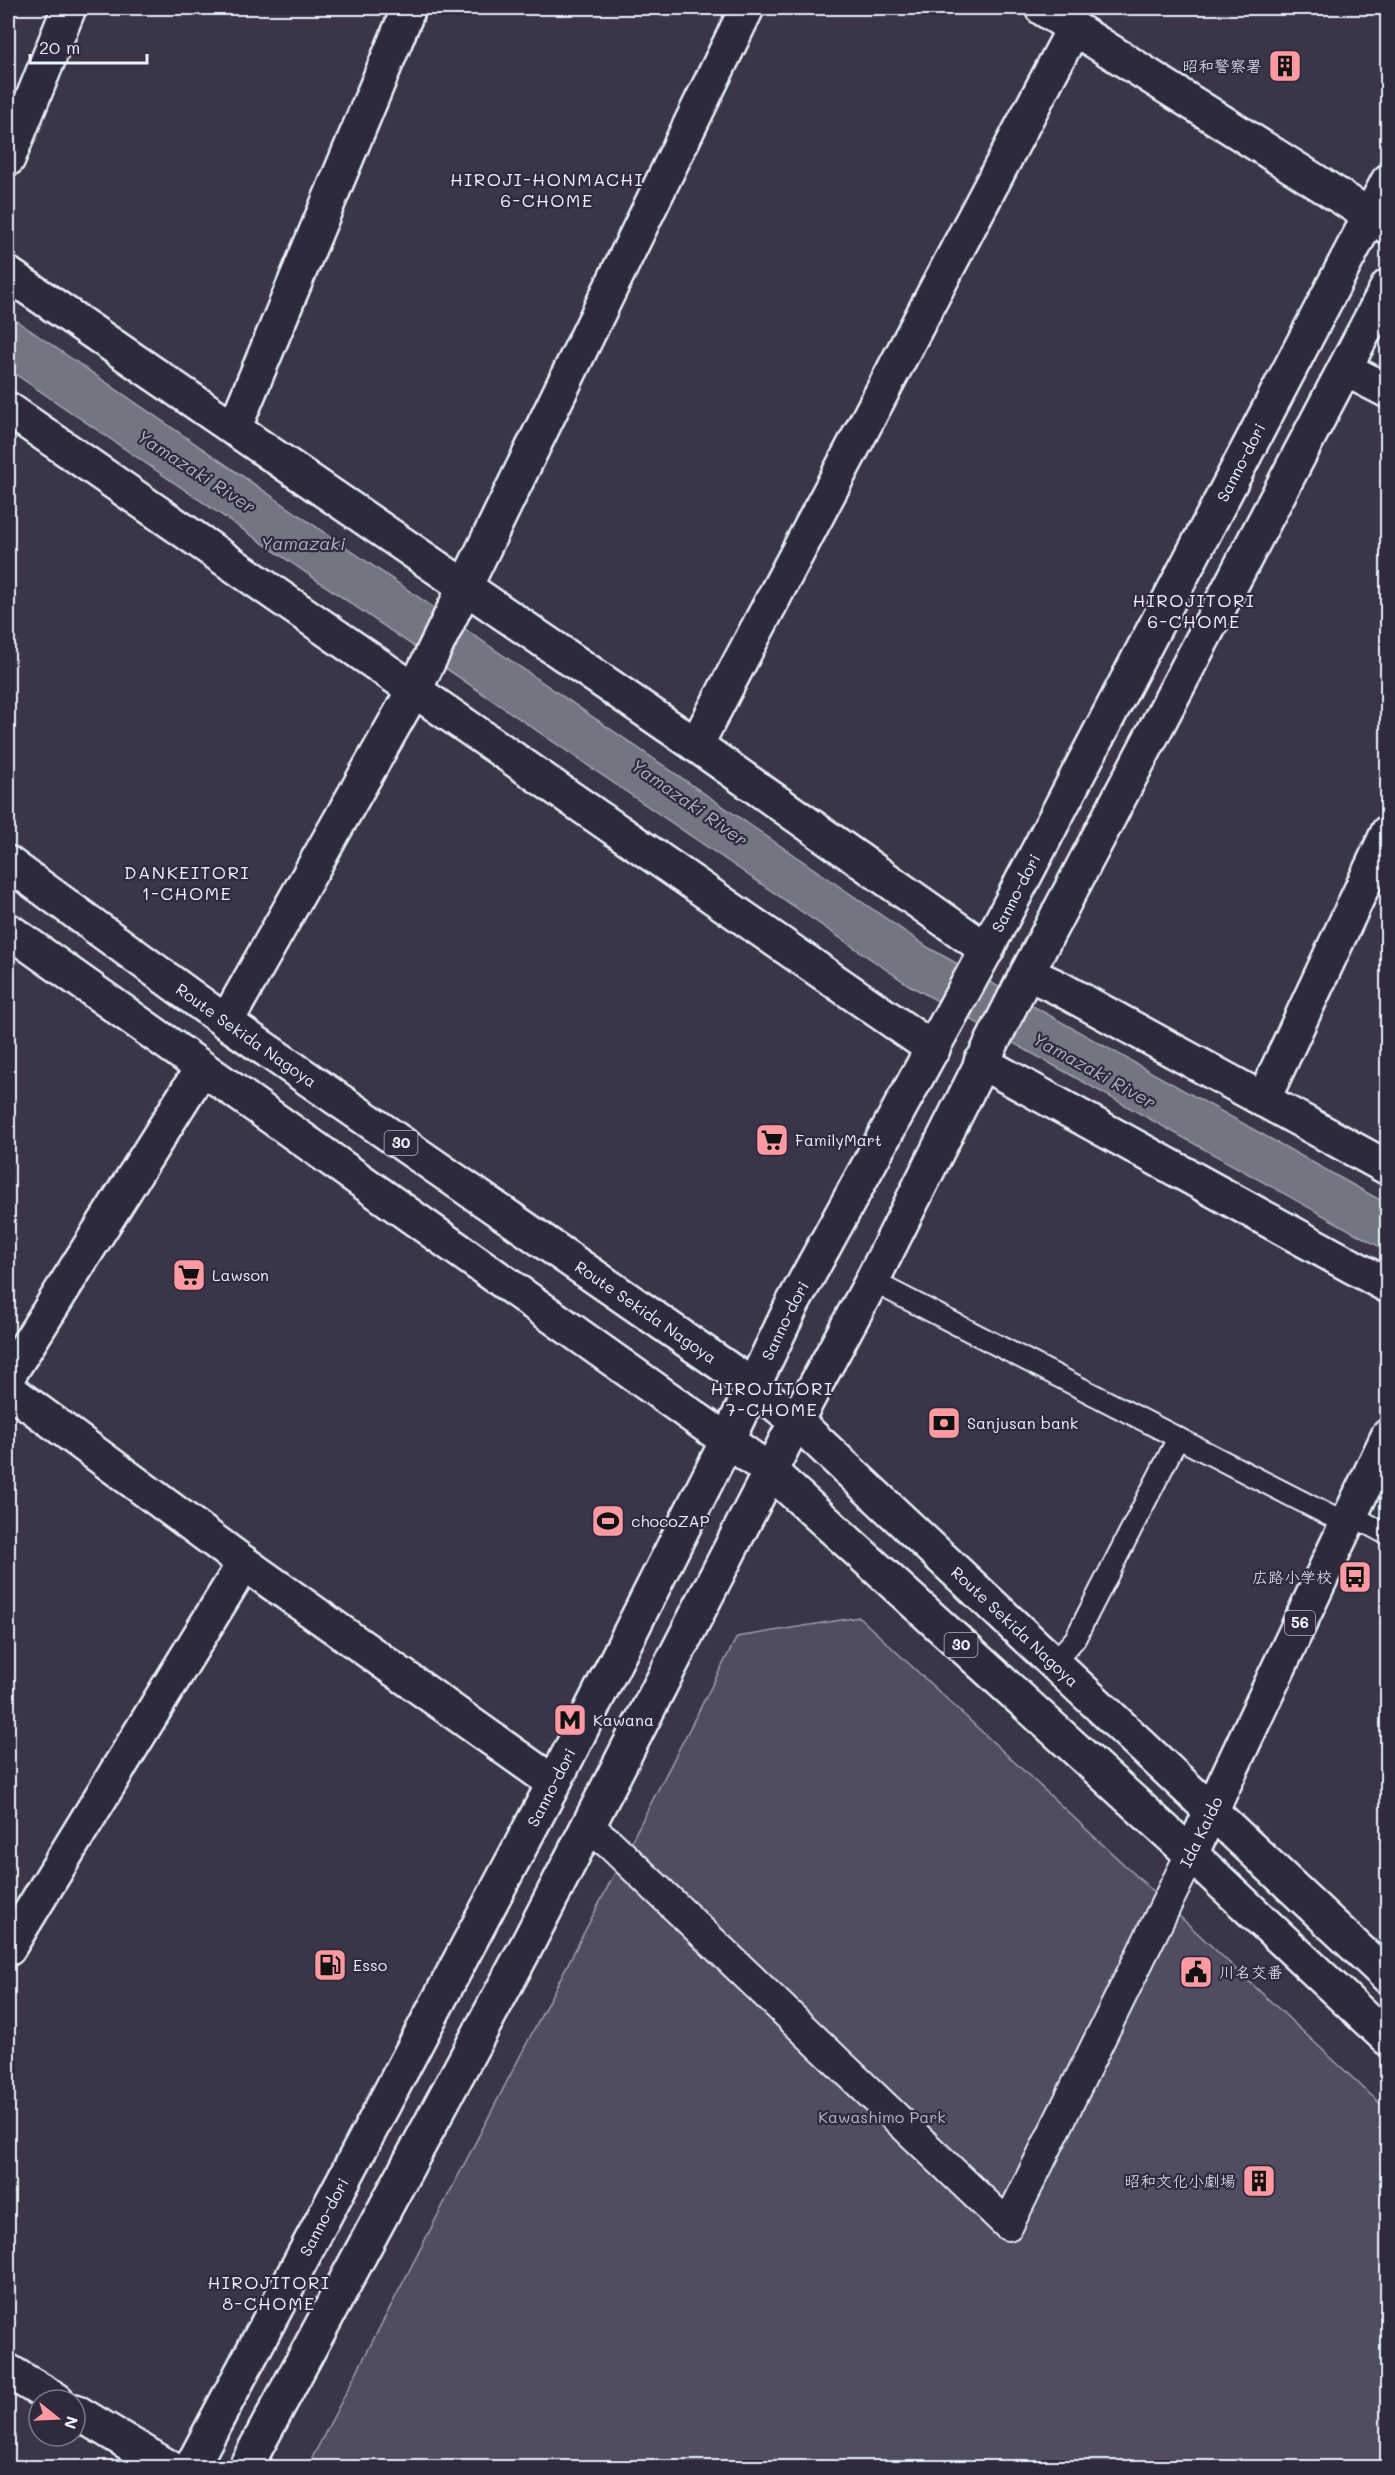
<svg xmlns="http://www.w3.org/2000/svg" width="1395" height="2475" viewBox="0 0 1395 2475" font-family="Mali,'Klee One',sans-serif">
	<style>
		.green { fill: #504e5f; stroke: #9ca0ac; stroke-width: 1.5 }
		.water { fill: #737482; stroke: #a2a6b1; stroke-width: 1.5 }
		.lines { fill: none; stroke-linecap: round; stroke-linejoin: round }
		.service-casing { stroke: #e8f1f8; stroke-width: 24 }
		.pedestrian-casing { stroke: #e8f1f8; stroke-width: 34 }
		.minor-casing { stroke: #e8f1f8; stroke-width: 38 }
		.tertiary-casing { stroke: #e8f1f8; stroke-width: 38 }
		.primary-casing { stroke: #e8f1f8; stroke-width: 38 }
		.service { stroke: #2f2a3d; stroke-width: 20 }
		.pedestrian { stroke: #2f2a3d; stroke-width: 30 }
		.minor { stroke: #2f2a3d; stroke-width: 33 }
		.tertiary { stroke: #2f2a3d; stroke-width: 33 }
		.primary { stroke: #2f2a3d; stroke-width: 33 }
		.labels { text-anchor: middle; stroke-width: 4.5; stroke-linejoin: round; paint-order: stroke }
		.shield { fill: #2f2a3d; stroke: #b0b5c0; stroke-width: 1.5 }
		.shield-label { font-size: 15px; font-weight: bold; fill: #e8f1f8 }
		.poi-label { font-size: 16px; fill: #e8f1f8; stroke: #2f2a3d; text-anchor: start }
		.street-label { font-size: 16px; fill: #e8f1f8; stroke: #2f2a3d }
		.park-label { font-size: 16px; fill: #b3b8c2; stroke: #2f2a3d }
		.neighbourhood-label { font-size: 18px; letter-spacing: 1.5px; fill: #e8f1f8; stroke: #2f2a3d }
		.water-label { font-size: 18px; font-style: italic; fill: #aeb2bd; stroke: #2f2a3d }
	</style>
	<rect width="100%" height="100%" fill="#3a3648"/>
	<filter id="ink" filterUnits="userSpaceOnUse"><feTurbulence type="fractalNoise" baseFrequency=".0167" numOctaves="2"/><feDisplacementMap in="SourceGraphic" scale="12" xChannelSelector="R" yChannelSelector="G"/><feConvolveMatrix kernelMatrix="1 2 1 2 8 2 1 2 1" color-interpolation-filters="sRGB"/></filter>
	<g filter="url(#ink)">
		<!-- green -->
		<polygon class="green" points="859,1617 1387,2110 1387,2467 307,2468 737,1637"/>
		<!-- water -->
		<polygon class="water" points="8,315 929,948 1387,1204 1387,1251 909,985 8,369"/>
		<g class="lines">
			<defs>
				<g id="service">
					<polyline points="872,1281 1346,1524"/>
					<polyline points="1351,1515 1388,1535"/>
					<polyline points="1054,1662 1075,1639 1178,1438"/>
				</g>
				<polyline id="pedestrian" points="587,1826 610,1844 1008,2225 1191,1854"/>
				<g id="minor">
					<polyline points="1042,8 1388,227"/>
					<polyline points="8,274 696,745 987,950"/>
					<polyline points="1345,369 1388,391"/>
					<polyline points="8,409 933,1049"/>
					<polyline points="234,429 409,8"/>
					<polyline points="696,745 1074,28"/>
					<polyline points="1027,973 1059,988 1388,1168"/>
					<polyline points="226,1022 421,677 747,8"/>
					<polyline points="981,1062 1388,1286"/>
					<polyline points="1263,1100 1388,832"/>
					<polyline points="8,1376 202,1068"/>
					<polyline points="8,1389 244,1563 554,1783"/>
					<polyline points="8,1949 244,1563"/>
					<polyline points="8,2371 57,2400"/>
					<polyline points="75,2411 170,2468"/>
				</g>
				<polyline id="tertiary" points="8,159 69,8"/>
				<g id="primary">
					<path id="s1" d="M8,863L226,1022L753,1386L796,1421L1388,1977"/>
					<polyline points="8,930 770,1471 1191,1854 1388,2039"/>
					<polyline points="1191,1854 1388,1436"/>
					<path id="s2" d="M191,2468L554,1783L727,1441L792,1305L983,956L1388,181"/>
					<polyline points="245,2468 527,1945 796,1421 872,1281 1024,979 1388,286"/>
				</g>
			</defs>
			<!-- service casing -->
			<use href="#service" class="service-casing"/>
			<!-- pedestrian casing -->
			<use href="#pedestrian" class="pedestrian-casing"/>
			<!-- minor casing -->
			<use href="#minor" class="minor-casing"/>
			<!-- tertiary casing -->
			<use href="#tertiary" class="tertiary-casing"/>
			<!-- primary casing -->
			<use href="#primary" class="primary-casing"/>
			<!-- service -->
			<use href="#service" class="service"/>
			<!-- pedestrian -->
			<use href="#pedestrian" class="pedestrian"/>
			<!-- minor -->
			<use href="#minor" class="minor"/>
			<!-- tertiary -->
			<use href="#tertiary" class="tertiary"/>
			<!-- primary -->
			<use href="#primary" class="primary"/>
		</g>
	</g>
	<!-- icons -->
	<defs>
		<symbol id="building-square" viewBox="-11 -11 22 22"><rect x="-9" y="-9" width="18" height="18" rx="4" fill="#ff9aa2" stroke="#2f2a3d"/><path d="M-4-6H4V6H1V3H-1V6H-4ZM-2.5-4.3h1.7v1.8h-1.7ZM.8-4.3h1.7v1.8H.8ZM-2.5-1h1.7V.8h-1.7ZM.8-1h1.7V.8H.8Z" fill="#111"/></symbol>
		<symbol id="supermarket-square" viewBox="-11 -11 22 22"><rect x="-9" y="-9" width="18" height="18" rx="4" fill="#ff9aa2" stroke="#2f2a3d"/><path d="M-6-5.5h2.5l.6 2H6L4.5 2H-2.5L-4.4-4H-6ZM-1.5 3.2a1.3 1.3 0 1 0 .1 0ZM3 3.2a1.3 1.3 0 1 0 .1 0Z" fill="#111"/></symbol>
		<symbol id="bank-square" viewBox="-11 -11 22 22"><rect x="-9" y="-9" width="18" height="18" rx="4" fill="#ff9aa2" stroke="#2f2a3d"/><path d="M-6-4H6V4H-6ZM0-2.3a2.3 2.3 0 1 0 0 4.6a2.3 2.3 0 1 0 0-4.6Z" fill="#111"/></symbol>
		<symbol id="stadium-square" viewBox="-11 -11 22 22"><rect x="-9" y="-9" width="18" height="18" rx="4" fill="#ff9aa2" stroke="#2f2a3d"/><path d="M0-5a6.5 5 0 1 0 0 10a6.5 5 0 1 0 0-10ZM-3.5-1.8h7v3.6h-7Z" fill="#111"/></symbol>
		<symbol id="bus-square" viewBox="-11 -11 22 22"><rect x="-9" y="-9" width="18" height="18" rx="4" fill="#ff9aa2" stroke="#2f2a3d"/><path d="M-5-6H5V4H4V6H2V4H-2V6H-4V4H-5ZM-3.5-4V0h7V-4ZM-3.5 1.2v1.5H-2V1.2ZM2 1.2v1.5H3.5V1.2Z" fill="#111"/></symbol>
		<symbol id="metro-square" viewBox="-11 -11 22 22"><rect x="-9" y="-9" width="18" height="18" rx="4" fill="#ff9aa2" stroke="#2f2a3d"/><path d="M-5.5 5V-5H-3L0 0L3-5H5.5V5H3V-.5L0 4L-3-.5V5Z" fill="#111"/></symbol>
		<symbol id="fuel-square" viewBox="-11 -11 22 22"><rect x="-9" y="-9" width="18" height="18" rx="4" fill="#ff9aa2" stroke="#2f2a3d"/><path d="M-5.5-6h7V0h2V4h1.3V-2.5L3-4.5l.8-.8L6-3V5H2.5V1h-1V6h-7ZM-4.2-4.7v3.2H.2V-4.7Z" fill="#111"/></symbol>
		<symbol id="civic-square" viewBox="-11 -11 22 22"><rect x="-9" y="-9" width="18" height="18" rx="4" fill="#ff9aa2" stroke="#2f2a3d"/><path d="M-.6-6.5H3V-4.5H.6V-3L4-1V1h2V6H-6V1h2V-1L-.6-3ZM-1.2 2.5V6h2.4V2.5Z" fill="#111"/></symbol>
	</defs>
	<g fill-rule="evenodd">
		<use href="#building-square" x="1266" y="47" width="38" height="38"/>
		<use href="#supermarket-square" x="753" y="1121" width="38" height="38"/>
		<use href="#supermarket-square" x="170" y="1256" width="38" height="38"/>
		<use href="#bank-square" x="925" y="1404" width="38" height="38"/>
		<use href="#stadium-square" x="589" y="1502" width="38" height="38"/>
		<use href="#bus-square" x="1336" y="1558" width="38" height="38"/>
		<use href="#metro-square" x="551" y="1701" width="38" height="38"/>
		<use href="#fuel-square" x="311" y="1946" width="38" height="38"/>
		<use href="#civic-square" x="1177" y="1953" width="38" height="38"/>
		<use href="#building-square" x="1240" y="2162" width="38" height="38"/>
	</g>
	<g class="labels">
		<!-- shield labels -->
		<g class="shield">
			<rect x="384.5" y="1131" width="33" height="24" rx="4.5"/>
			<rect x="1285" y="1611" width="30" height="24" rx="4.5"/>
			<rect x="944.5" y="1633" width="33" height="24" rx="4.5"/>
		</g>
		<g class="shield-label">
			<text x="401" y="1148">30</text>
			<text x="1300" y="1628">56</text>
			<text x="961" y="1650">30</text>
		</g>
		<!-- poi labels -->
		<g class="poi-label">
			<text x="1262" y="72" text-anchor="end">昭和警察署</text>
			<text x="795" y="1146">FamilyMart</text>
			<text x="212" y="1281">Lawson</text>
			<text x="967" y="1429">Sanjusan bank</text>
			<text x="631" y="1527">chocoZAP</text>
			<text x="1332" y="1583" text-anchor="end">広路小学校</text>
			<text x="593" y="1726">Kawana</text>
			<text x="353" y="1971">Esso</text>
			<text x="1219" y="1978">川名交番</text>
			<text x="1236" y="2187" text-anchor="end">昭和文化小劇場</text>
		</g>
		<!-- street labels -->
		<g class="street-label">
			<text dy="6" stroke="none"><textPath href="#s2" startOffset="2264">Sanno-dori</textPath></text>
			<text dy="6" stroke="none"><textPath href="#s2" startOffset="1778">Sanno-dori</textPath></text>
			<text dy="6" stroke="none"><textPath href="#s1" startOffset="294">Route Sekida Nagoya</textPath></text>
			<text dy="6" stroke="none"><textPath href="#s1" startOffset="780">Route Sekida Nagoya</textPath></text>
			<text dy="6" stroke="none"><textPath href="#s2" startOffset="1292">Sanno-dori</textPath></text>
			<text dy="6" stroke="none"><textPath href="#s1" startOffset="1266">Route Sekida Nagoya</textPath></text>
			<text dy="6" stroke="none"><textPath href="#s2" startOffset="770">Sanno-dori</textPath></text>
			<text transform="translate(1201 1832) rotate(-64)" y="6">Ida Kaido</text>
			<text dy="6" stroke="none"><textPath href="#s2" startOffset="284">Sanno-dori</textPath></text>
		</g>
		<!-- park labels -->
		<g class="park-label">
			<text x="882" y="2123">Kawashimo Park</text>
		</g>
		<!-- neighbourhood labels -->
		<g class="neighbourhood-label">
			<text x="547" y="186">HIROJI-HONMACHI<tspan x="547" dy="21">6-CHOME</tspan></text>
			<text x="1194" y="607">HIROJITORI<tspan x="1194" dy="21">6-CHOME</tspan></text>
			<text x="187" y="879">DANKEITORI<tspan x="187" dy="21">1-CHOME</tspan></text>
			<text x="772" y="1395">HIROJITORI<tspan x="772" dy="21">7-CHOME</tspan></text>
			<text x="269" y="2289">HIROJITORI<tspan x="269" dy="21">8-CHOME</tspan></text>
		</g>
		<!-- water labels -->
		<g class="water-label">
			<text transform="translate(196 472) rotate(33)" y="6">Yamazaki River</text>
			<text x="303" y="550">Yamazaki</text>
			<text transform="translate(689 803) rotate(35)" y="6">Yamazaki River</text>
			<text transform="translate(1094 1071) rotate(29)" y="6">Yamazaki River</text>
		</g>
	</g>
	<!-- margin -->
	<rect width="1395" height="2475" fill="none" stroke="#2f2a3d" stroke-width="30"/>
	<rect x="15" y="15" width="1365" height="2445" fill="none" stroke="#e8f1f8" stroke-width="2" filter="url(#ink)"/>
	<!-- north arrow -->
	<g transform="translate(57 2418) rotate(108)"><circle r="28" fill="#2f2a3d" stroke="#797a88" stroke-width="1.5"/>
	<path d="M0-4.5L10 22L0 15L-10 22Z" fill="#ff9aa2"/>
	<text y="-9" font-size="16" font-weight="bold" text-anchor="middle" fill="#e8f1f8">N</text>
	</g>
	<!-- scale -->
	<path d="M30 54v9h117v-9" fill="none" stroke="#e8f1f8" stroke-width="3"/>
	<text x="39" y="54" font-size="18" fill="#e8f1f8" stroke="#2f2a3d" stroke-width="4.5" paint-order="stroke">20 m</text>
</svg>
